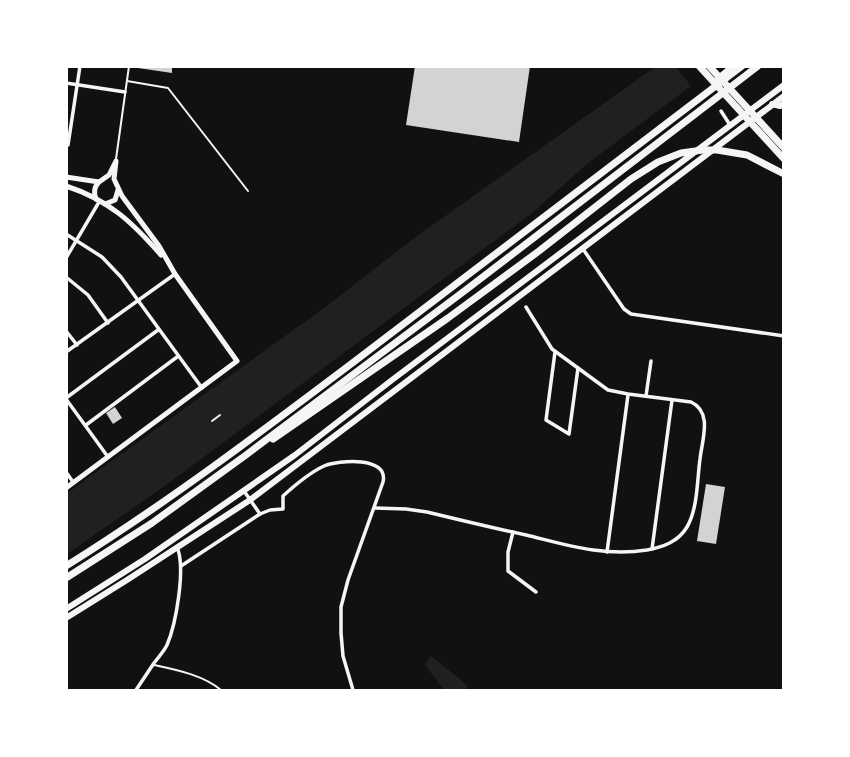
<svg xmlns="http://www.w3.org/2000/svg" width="850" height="757" viewBox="0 0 850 757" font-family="Ubuntu,sans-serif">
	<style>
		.green { fill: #202020 }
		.building { fill: #d3d3d3 }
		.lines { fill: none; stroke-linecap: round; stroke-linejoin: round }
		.path { stroke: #f5f5f5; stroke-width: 2 }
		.service { stroke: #f5f5f5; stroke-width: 2 }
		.minor { stroke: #f5f5f5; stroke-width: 3.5 }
		.tertiary { stroke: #f5f5f5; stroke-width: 5 }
		.primary { stroke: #f5f5f5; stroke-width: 6 }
		.trunk { stroke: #f5f5f5; stroke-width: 6 }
		.motorway { stroke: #f5f5f5; stroke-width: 7 }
	</style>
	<rect width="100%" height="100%" fill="#111"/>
	<!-- green -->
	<g class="green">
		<polygon points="655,67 676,67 691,86 587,164 532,213 162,488 67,554 66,494 324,308 413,239"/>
		<polygon points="431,656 466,684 468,690 444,690 425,665"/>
	</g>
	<!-- building -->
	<g class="building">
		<polygon points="139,66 172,66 172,73 138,68"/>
		<polygon points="415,66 530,66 519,142 406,125"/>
		<polygon points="115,407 122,418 113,424 106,413"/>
		<polygon points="706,484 725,487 716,544 697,541"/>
	</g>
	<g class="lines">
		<!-- path -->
		<polyline class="path" points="212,421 220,415"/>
		<!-- service -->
		<g class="service">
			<polyline points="127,81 168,88 248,191"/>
			<polyline points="116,159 129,66"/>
			<path d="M154,665C177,670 203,675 221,690"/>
		</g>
		<!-- minor -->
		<g class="minor">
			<polyline points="66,83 125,92"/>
			<polyline points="721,111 730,125"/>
			<polyline points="66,144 68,145 80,66"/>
			<polyline points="66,234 102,257 121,277 202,388"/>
			<polyline points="583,249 624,309 631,314 784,336"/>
			<polyline points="66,258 99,202"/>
			<polyline points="66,277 88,295 108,323"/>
			<polyline points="66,331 77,345"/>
			<polyline points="66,352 175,274"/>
			<polyline points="555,352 546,420 569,434 578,368"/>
			<polyline points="646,396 651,361"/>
			<polyline points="66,398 158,330"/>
			<polyline points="66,399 108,457"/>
			<polyline points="86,425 177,357"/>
			<polyline points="66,472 73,482"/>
			<polyline points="244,491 260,514"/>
			<path d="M375,508L406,509L427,512C460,520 493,528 526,535C567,545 604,557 647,550C663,547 678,542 687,527C698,508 697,480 700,459C702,440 713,412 691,402L628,394L608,390L552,349L526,307"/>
			<polyline points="513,532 508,552 508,571 536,592"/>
			<polyline points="652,549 672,400"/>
			<polyline points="607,552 628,395"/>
			<path d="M181,566L260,514L270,510L283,509V496C295,485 309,473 324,466C339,460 389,456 383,482L348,580L341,607V633L343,656L353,690"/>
			<path d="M136,690C142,681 148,672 154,663C159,657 164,651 167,645C176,624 186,568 177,547"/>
		</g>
		<!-- tertiary -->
		<g class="tertiary">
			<polyline points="66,177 99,182 109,175 115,163"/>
			<path d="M66,186C109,200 132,222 161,255"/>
			<path d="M96,199C93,192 94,187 99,182"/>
			<polyline points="105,204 115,200 118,190"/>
			<polyline points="66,488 237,361 175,274 159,246 122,196 114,179 116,161"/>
		</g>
		<!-- primary -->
		<g class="primary">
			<polyline points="66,609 145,559 295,455 392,380 784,85"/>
			<polyline points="66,618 127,580 250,500 784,96"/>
		</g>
		<!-- trunk -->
		<polyline class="trunk" points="772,104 780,106 784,104"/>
		<!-- motorway -->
		<g class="motorway">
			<polyline points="699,66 784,159"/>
			<polyline points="709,66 784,148"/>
			<polyline points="718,79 734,66"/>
			<polyline points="273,439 448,318 539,251 631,179 658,162 681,153 703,150 717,150 747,155 784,174"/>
			<path d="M66,566C167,503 261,432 355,361C485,263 613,164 742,66"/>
			<polyline points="66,578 152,523 246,455 467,289 758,66"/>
		</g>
	</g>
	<!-- border -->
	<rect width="850" height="757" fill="none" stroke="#ffffff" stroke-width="136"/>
</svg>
